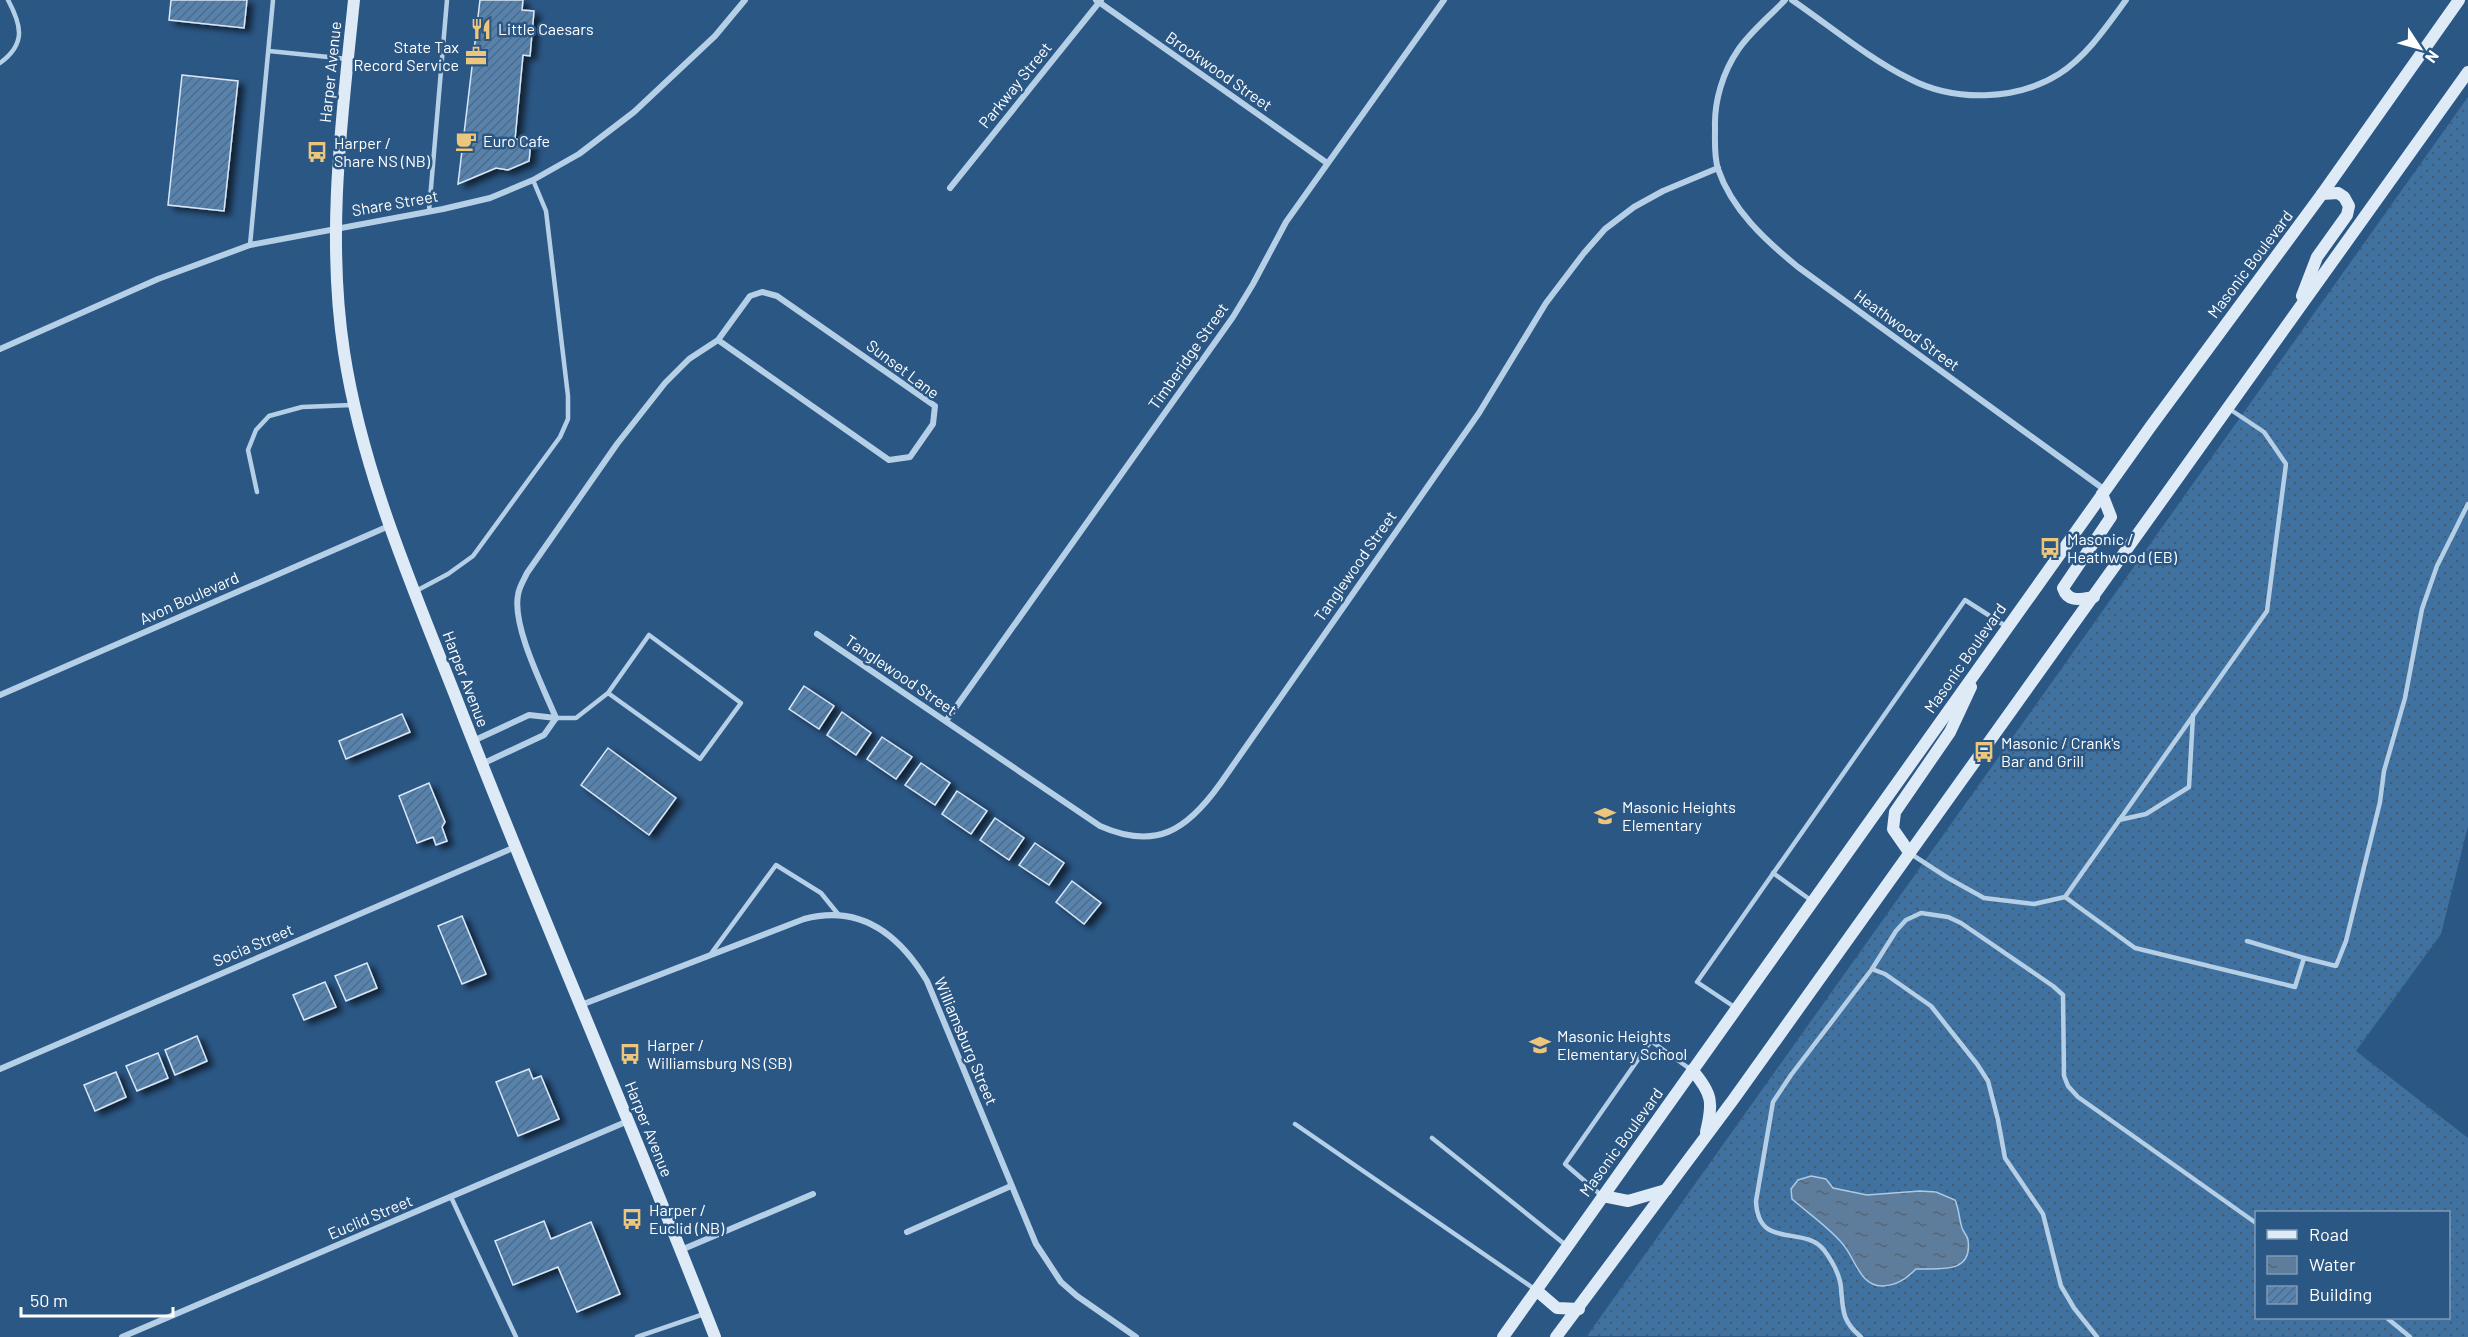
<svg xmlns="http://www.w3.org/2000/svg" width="2468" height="1337" viewBox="0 0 2468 1337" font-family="Barlow,sans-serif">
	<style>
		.grass { fill: url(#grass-dots); fill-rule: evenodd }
		.water { fill: url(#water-ripples); stroke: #aacae7; stroke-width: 1.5 }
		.building { fill: url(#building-hatch); stroke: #d9e7f6; stroke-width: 1.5; filter: url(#shadow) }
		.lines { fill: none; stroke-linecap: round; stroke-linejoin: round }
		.lane { stroke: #b5cfe7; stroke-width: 4.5 }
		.street { stroke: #b5cfe7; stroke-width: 6 }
		.secondary { stroke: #dfeaf7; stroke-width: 12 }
		.labels { text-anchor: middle; stroke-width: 5; stroke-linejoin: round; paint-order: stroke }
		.poi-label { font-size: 16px; fill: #fff; stroke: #2b5785; text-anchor: start }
		.street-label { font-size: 16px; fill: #fff; stroke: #2b5785 }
	</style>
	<defs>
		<pattern id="grass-dots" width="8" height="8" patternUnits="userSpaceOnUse" patternTransform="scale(1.5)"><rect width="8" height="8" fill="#4072a1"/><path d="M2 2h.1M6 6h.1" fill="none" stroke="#475b6e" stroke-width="1.8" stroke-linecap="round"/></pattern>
		<pattern id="water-ripples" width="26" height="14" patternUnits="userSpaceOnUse" patternTransform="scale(1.5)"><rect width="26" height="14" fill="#5e7c9b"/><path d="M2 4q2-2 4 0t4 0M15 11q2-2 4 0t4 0" fill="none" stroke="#566677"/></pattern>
		<pattern id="building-hatch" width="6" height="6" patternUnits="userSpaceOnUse" patternTransform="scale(1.5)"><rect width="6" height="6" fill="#5783ae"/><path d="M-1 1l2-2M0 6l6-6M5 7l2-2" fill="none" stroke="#526a82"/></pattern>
		<filter id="shadow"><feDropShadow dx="6" dy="4" stdDeviation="3" flood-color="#0009"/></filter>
	</defs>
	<rect width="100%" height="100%" fill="#2b5785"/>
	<!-- grass -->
	<path class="grass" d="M2468,97V826L2441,934L2356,1051L2468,1138V1337L1587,1336ZM2256,1212H2448V1318H2256Z"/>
	<!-- water -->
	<path class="water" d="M1811,1176L1826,1179L1833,1188L1867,1195L1920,1191L1936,1192L1955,1200C1959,1209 1959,1218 1962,1228C1964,1233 1967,1235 1968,1240C1973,1275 1938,1268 1916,1269C1906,1279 1897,1285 1883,1286C1859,1287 1855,1256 1841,1242C1827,1226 1808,1213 1792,1199L1791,1189L1798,1180Z"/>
	<!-- building -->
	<g class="building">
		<polygon points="171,0 247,0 244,28 169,20"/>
		<polygon points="480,0 523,0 522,10 534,11 530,56 523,55 515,139 531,141 529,161 508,170 496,168 458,184"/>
		<polygon points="182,75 238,81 224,211 168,205"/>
		<polygon points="804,686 834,706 819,729 789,709"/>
		<polygon points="842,712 871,733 856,755 827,735"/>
		<polygon points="402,714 410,732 346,759 339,741"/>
		<polygon points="882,737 912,757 896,779 867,759"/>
		<polygon points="608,748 676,798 649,835 581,785"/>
		<polygon points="921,763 950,783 935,805 905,785"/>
		<polygon points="429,783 445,822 442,827 447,841 436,845 433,837 417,843 399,796"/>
		<polygon points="957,791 987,811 971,834 942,814"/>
		<polygon points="995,818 1024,838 1009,860 980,840"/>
		<polygon points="1035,843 1064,863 1049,885 1019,865"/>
		<polygon points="1072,881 1101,903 1084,924 1056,902"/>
		<polygon points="462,916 486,974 462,984 438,926"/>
		<polygon points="367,963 377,988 346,1001 335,976"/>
		<polygon points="325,982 336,1007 304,1020 293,995"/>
		<polygon points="197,1036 207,1061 175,1075 165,1050"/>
		<polygon points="158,1053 168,1078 137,1091 126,1066"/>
		<polygon points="529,1069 533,1079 541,1076 559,1119 518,1136 496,1082"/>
		<polygon points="116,1072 126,1097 95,1111 84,1085"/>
		<polygon points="544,1221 551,1239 591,1222 620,1294 577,1312 558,1267 513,1285 495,1241"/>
	</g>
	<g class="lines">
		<!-- lane -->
		<g class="lane">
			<polyline points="269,51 348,59"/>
			<path d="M0,63C26,44 22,26 8,0"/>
			<polyline points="429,211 447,0"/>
			<polyline points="250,245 273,0"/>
			<polyline points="257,492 248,450 256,430 269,416 302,407 352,405"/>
			<polyline points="416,591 448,574 473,556 560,437 568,419 568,396 546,211 533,180"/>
			<polyline points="556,718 576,718 608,693 649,635 741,703 700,759 608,693"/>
			<polyline points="2119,820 2146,814 2189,787 2193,715"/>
			<polyline points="1911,854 1948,878 1984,898 2034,904 2065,897 2267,611 2286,464 2264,432 2228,408"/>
			<polyline points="1773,873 1812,901"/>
			<polyline points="2065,897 2135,948 2295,987 2304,958 2336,966 2346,941 2380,802 2384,771 2405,698 2422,609 2437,566 2468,504"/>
			<polyline points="2247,941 2304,958"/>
			<polyline points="710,955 776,865 821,893 838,914"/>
			<polyline points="1872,969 1885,974 1931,1006 1977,1064 1988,1081 1998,1120 2005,1158 2043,1214 2061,1286 2074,1308 2097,1337"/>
			<polyline points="1736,1008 1697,982 1965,600 2007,627"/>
			<polyline points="1295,1124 1536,1290"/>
			<polyline points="1432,1138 1567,1246"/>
			<polyline points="1602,1196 1565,1164 1651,1041 1690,1069"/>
			<polyline points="451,1197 516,1337"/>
			<polyline points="2387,1318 2410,1337"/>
			<polyline points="637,1337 704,1314"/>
			<path d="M1861,1337C1842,1321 1843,1311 1841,1288C1840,1274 1832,1261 1824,1250C1803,1224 1758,1251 1756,1201L1773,1102L1791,1075L1872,969L1896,931L1906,920L1921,913L1948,917L1961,923L2053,986L2063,995L2064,1076L2068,1086L2078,1097L2256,1223"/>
		</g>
		<!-- street -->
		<g class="street">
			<polyline points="1096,0 1327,163"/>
			<path d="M1785,0C1770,16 1750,32 1738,50C1723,72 1714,101 1715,128C1715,140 1714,157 1718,169C1732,210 1765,240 1798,267L2105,490"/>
			<path d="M1792,0C1830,26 1868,58 1910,79C1954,102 2016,101 2059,74C2087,56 2107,26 2126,0"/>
			<polyline points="950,188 1101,0"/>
			<polyline points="0,349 158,279 250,245 443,209 490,198 533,180 579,154 634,112 715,36 745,0"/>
			<path d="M817,634L1100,826C1156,851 1187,830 1220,784L1479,413L1546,303L1584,253L1605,229L1634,207L1663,191L1718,168"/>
			<polyline points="0,695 389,526"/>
			<path d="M556,718C543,687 512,626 518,595C519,587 524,580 527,573L617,444L665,383L689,359L718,340L750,296L762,292L777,296L935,406L933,424L910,457L889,460L718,340"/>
			<polyline points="946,721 1233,317 1253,284 1286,222 1444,0"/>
			<polyline points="473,741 529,715 556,718 544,735 482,764"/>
			<path d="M581,1005L804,919C860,904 899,934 927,981L1036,1244L1061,1282L1077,1296L1136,1337"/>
			<polyline points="0,1069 515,847"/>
			<polyline points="907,1232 1011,1186"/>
			<polyline points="681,1250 813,1194"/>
			<polyline points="122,1337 628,1121"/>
		</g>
		<!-- secondary -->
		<g class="secondary">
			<path d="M354,0C342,117 326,235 344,352C363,476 415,592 460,708C542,919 633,1126 715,1337"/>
			<polyline points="2302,296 2317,257 2347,215 2349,206 2344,197 2338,193 2322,194"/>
			<path d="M2094,597C2081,599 2068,603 2063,588L2111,517L2102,494"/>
			<polyline points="1909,852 1893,829 1895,812 1950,732 1971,687"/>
			<path d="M1692,1070C1713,1094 1713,1103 1706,1132"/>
			<polyline points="1603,1196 1628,1201 1666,1190"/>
			<polyline points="1536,1290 1557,1308 1579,1309"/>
			<polyline points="1503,1337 2151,426 2322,194 2459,0"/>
			<polyline points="1556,1337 1733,1100 2468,72"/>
		</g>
	</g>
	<!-- icons -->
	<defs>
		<symbol id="restaurant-bare" viewBox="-9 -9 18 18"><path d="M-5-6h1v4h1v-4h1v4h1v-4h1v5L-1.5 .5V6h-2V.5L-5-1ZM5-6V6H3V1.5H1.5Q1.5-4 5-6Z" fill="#edc67d" stroke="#2b5785" stroke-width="2.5" paint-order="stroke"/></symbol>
		<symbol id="office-bare" viewBox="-9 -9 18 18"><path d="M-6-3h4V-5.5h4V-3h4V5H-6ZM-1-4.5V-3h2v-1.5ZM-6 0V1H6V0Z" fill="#edc67d" stroke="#2b5785" stroke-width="2.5" paint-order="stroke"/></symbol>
		<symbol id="cafe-bare" viewBox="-9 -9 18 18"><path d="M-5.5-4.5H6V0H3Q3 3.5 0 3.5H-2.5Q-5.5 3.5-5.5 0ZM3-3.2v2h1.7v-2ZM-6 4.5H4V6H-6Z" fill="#edc67d" stroke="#2b5785" stroke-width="2.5" paint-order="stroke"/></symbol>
		<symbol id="bus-bare" viewBox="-9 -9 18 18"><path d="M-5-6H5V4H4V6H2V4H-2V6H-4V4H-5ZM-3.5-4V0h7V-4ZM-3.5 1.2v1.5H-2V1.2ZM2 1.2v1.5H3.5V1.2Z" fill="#edc67d" stroke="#2b5785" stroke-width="2.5" paint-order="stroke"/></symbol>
		<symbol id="school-bare" viewBox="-9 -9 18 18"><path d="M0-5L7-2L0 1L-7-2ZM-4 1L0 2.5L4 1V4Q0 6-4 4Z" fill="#edc67d" stroke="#2b5785" stroke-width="2.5" paint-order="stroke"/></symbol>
	</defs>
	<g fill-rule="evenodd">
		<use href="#restaurant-bare" x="466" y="14" width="30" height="30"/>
		<use href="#office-bare" x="461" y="41" width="30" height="30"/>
		<use href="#cafe-bare" x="451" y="126" width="30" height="30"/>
		<use href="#bus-bare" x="302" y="137" width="30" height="30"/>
		<use href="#bus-bare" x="2035" y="533" width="30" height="30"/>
		<use href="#bus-bare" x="1969" y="737" width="30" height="30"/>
		<use href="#school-bare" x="1590" y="801" width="30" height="30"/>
		<use href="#school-bare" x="1525" y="1030" width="30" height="30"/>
		<use href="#bus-bare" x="615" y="1039" width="30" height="30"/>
		<use href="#bus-bare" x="617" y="1204" width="30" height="30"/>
	</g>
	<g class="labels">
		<!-- poi labels -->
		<g class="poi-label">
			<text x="498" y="35">Little Caesars</text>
			<text x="459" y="53" text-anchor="end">State Tax<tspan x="459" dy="18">Record Service</tspan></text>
			<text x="483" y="147">Euro Cafe</text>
			<text x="334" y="149">Harper /<tspan x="334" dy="18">Share NS (NB)</tspan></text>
			<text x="2067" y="545">Masonic /<tspan x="2067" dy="18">Heathwood (EB)</tspan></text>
			<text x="2001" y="749">Masonic / Crank's<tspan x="2001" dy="18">Bar and Grill</tspan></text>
			<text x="1622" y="813">Masonic Heights<tspan x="1622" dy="18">Elementary</tspan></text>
			<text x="1557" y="1042">Masonic Heights<tspan x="1557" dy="18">Elementary School</tspan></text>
			<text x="647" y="1051">Harper /<tspan x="647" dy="18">Williamsburg NS (SB)</tspan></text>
			<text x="649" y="1216">Harper /<tspan x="649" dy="18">Euclid (NB)</tspan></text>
		</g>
		<!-- street labels -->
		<g class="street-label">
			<text transform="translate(1219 71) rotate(35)" y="6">Brookwood Street</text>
			<text transform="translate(330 72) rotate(-84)" y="6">Harper Avenue</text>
			<text transform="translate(1015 85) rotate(-51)" y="6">Parkway Street</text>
			<text transform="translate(395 203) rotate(-10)" y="6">Share Street</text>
			<text transform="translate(2250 264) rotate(-53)" y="6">Masonic Boulevard</text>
			<text transform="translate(1907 330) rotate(36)" y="6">Heathwood Street</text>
			<text transform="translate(1188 356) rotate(-55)" y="6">Timberidge Street</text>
			<text transform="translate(903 369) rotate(37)" y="6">Sunset Lane</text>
			<text transform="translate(1355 566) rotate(-55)" y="6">Tanglewood Street</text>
			<text transform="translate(189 598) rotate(-24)" y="6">Avon Boulevard</text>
			<text transform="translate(1965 658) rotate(-55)" y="6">Masonic Boulevard</text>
			<text transform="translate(901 675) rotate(34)" y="6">Tanglewood Street</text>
			<text transform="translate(466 679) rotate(69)" y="6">Harper Avenue</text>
			<text transform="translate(253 945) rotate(-23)" y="6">Socia Street</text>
			<text transform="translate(966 1041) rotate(67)" y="6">Williamsburg Street</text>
			<text transform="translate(649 1129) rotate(68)" y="6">Harper Avenue</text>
			<text transform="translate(1621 1142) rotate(-54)" y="6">Masonic Boulevard</text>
			<text transform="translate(370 1217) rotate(-23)" y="6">Euclid Street</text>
		</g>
	</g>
	<!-- legend -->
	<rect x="2255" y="1211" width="195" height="108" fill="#2b5785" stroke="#809ab6" stroke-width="1.5"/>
	<rect x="2267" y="1230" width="30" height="9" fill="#dfeaf7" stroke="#809ab6" stroke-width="1.5"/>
	<text x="2309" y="1241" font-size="18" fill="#ffffff">Road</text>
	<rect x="2267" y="1256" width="30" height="18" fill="url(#water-ripples)" stroke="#809ab6" stroke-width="1.5"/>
	<text x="2309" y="1271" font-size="18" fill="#ffffff">Water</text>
	<rect x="2267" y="1286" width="30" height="18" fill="url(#building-hatch)" stroke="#809ab6" stroke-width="1.5"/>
	<text x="2309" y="1301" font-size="18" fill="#ffffff">Building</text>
	<!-- north arrow -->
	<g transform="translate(2420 48) rotate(126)" stroke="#2b5785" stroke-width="4.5" paint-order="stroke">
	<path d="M0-4.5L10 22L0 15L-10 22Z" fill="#ffffff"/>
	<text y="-9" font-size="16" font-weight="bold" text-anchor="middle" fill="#ffffff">N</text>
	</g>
	<!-- scale -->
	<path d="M21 1307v9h152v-9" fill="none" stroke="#ffffff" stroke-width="3"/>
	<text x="30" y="1307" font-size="18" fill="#ffffff" stroke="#2b5785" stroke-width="4.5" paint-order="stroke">50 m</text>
</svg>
